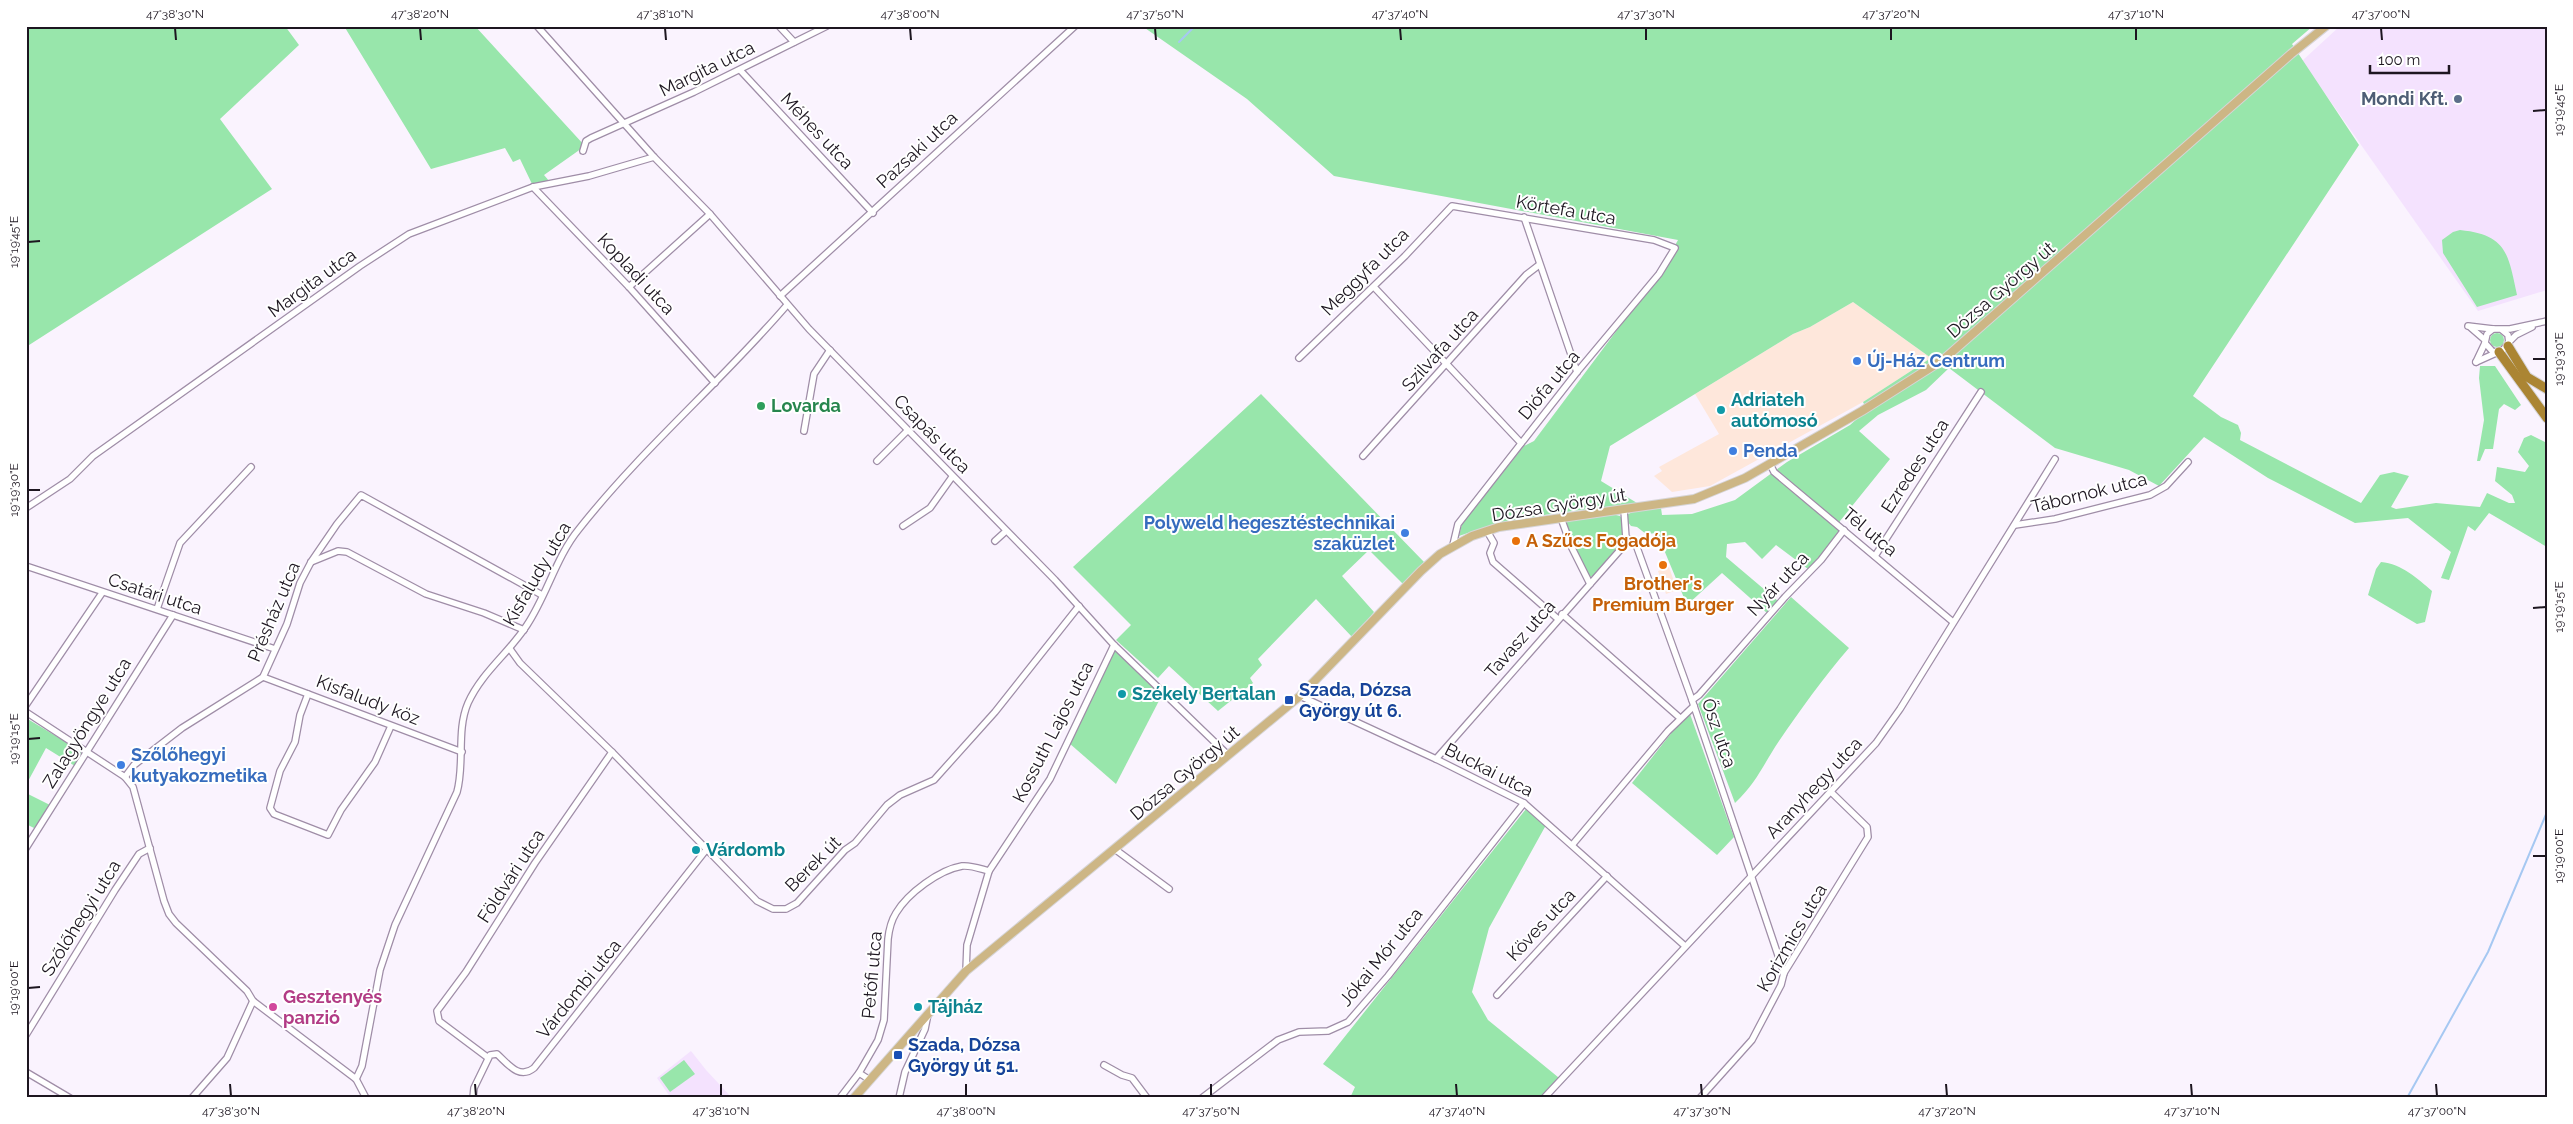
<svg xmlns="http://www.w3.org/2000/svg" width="2573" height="1124" viewBox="0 0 2573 1124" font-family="Raleway,sans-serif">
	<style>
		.commercial { fill: #fee7db }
		.built { fill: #f4e2fe }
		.green { fill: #98e6ab }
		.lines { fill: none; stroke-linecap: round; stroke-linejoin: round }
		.stream { stroke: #a6c8f2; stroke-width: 2 }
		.minor-casing { stroke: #9f8da7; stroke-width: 8 }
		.major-casing { stroke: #d6d5d7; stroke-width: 10 }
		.highway-casing { stroke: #d6d5d7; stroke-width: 11 }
		.minor { stroke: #fff; stroke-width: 5.5 }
		.major { stroke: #cdb685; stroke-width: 8 }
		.highway { stroke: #ab8533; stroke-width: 9 }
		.ticks { fill: none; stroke: #1d1620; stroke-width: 2 }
		.service-dot { fill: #5c6f8a; stroke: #fff; stroke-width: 2 }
		.shop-dot { fill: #3f7fe0; stroke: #fff; stroke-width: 2 }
		.leisure-dot { fill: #2e9e5b; stroke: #fff; stroke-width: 2 }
		.culture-dot { fill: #0f9aa8; stroke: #fff; stroke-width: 2 }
		.food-dot { fill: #e8710a; stroke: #fff; stroke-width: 2 }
		.transit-dot { fill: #1a4fb4; stroke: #fff; stroke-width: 2 }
		.hotel-dot { fill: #d1479c; stroke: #fff; stroke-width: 2 }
		.labels { text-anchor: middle; stroke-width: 4; stroke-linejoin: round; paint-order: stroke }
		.street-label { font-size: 18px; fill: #1d1620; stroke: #fff }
		.service-label { font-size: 18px; font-weight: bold; fill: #4e5e75; stroke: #fff; text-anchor: end }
		.shop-label { font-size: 18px; font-weight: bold; fill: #366cbe; stroke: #fff; text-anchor: start }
		.culture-label { font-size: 18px; font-weight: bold; fill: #0d838f; stroke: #fff; text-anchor: start }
		.leisure-label { font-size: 18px; font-weight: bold; fill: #27864d; stroke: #fff; text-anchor: start }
		.food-label { font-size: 18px; font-weight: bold; fill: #c56008; stroke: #fff; text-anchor: start }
		.transit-label { font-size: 18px; font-weight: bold; fill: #164399; stroke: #fff; text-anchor: start }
		.hotel-label { font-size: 18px; font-weight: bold; fill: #b23c85; stroke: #fff; text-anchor: start }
		.neatline { fill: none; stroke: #1d1620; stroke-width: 2 }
		.ticks-label { font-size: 12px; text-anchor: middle; fill: #1d1620 }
	</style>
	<rect width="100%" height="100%" fill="#faf3fe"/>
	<!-- commercial -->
	<g class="commercial">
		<polygon points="1853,302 1931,358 1863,402 1710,486 1672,492 1654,476 1662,471 1659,467 1719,434 1695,394 1793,334 1810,327"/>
		<polygon points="1669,567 1677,590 1666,594 1658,571"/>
	</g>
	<!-- built -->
	<g class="built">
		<polygon points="2340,26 2547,26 2547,290 2478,311 2302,61"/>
		<polygon points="691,1051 706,1070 732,1098 671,1098 657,1078"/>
	</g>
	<!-- green -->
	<g class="green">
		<polygon points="26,26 285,26 299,45 220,119 272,189 26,347"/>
		<polygon points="344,26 475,26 585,146 544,175 550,182 532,184 520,159 513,162 505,148 431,169"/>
		<path d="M1142,26H2313L2292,44L2359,145L2193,396L2221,417L2238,425L2241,433L2240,440L2361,503L2380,475L2394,472L2409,476L2391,507L2396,509L2436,503L2480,507L2487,493L2509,503H2515L2512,495L2495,481L2497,467L2525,472L2529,466L2518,452L2524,438L2531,435L2547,443V547L2489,513L2475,531L2468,526L2449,580L2441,578L2451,552L2408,518L2355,523L2268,478L2204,437L2159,486L2129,470L2055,448L1949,368L1926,390L1878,415L1859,431L1890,459L1840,521L1839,535L1808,569L1776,545L1762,559L1745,542L1727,544L1726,557L1778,601L1767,613L1722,573L1687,605L1657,533L1646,534L1637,527L1631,526L1627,521V515L1632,512L1661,508L1662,515L1692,514L1735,500L1787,462L1850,425L1867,410L1863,402L1931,358L1853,302L1810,327L1793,334L1610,446L1601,481L1637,503C1578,511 1515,515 1459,536L1462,524L1524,446L1534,441L1659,274L1678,240L1334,176L1247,99Z"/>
		<path d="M2460,230C2507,235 2508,253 2517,295L2477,307L2443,253L2442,240L2453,232Z"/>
		<circle cx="2497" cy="340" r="7"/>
		<polygon points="2480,366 2495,366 2521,405 2515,410 2504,404 2499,409 2493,449 2485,449 2480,461 2477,461 2484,420 2479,378"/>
		<polygon points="1261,394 1424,562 1403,584 1369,550 1342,576 1374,612 1353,638 1316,599 1258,659 1262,665 1250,678 1253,683 1218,711 1169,666 1158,678 1116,640 1131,625 1073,567"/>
		<polygon points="1612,514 1620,516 1623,520 1624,539 1594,576 1588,577 1585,574 1565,522"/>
		<path d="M2381,562C2402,564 2417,578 2432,591L2425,622L2417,624L2368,595L2376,569Z"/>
		<path d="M1791,597L1849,648C1823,678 1801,709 1779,741C1763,765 1757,782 1735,803L1698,704Z"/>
		<polygon points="1113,648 1163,693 1116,784 1069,743"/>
		<polygon points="1690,714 1734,837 1717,855 1632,783 1676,727"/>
		<polygon points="26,718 84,753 75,766 46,748 26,785"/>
		<polygon points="26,793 52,806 34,828 26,824"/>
		<polygon points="1526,809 1546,825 1489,928 1472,992 1488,1020 1564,1082 1547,1098 1350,1098 1355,1087 1323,1064"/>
		<polygon points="684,1060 695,1074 670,1092 660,1078"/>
	</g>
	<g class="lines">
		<!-- stream -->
		<g class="stream">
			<polyline points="1179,42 1195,26"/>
			<polyline points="2407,1098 2488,952 2547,812"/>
		</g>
		<defs>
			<g id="minor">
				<polyline points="537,26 654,157 710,214 809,329 1055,580 1114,645 1228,755"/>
				<polyline points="779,26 794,42"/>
				<polyline points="740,70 873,213"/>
				<polyline points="583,151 586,141 591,138 694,92 827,26"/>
				<polyline points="533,187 629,287 715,383"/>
				<polyline points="1524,217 1577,372"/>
				<polyline points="629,287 710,214"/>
				<polyline points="1374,287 1521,443"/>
				<polyline points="780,296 1075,26"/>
				<polyline points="2468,326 2493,329"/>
				<polyline points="2470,327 2485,340"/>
				<polyline points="2502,330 2508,335 2509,343 2502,351 2493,352 2485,343 2487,334 2493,329 2510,329 2547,321"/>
				<polyline points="2509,342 2516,335 2532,327"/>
				<polyline points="1299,358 1405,256 1452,206 1654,240 1675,248 1659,274 1577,372 1458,524 1453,545"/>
				<polyline points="2476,362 2496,353"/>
				<polyline points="2476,362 2485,343"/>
				<polyline points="804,431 814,374 830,350"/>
				<polyline points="1363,456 1526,275 1539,265"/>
				<polyline points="877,461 907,431"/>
				<polyline points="1770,464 1774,472 1953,622"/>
				<polyline points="26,508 70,479 93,456 360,266 409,234 533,187 589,176 654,157"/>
				<polyline points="1624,510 1626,538 1635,542 1692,700 1784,973"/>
				<polyline points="1561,518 1572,548 1590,584"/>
				<polyline points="2015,525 2055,519 2150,495 2166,486 2188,462"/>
				<polyline points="903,526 930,508 952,477"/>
				<polyline points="1487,531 1494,543 1490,553 1493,562 1558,619"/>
				<polyline points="995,541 1006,531"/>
				<polyline points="1875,556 1981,392"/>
				<polyline points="311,562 338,551 347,552 426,594 484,613 524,630"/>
				<polyline points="26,566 275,649"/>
				<polyline points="157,609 180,543 251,467"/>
				<polyline points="1562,614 1680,718"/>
				<polyline points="510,649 520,663 612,752 757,901 773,909 786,909 797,903 845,850 855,843 887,805 900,795 934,780 995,712 1079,606"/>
				<polyline points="263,677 462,752"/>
				<polyline points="308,694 300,715 295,742 280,771 270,808 274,814 328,835 341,810 375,762 391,726"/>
				<polyline points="1300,696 1436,759 1524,803 1685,946"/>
				<polyline points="1692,700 1699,695 1785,597 1821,560 1844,530"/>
				<polyline points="26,705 102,593"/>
				<polyline points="26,712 125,777 133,787 164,901 169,914 176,923 247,991 253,1001 356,1079 366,1098"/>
				<polyline points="1436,759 1628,541"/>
				<polyline points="125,777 134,765 182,728 263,677 287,624 300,583 311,562 337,524 361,495 542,595"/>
				<polyline points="1573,844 1668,731 1694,706"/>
				<polyline points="26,848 173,615"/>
				<polyline points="1116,850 1169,889"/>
				<polyline points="966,971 967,945 989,871 1050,779 1114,645"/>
				<polyline points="1497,995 1607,876"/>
				<polyline points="26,1035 115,890 139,854 150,848"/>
				<polyline points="487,1057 439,1021 437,1011 466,972 535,863 612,752"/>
				<polyline points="1104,1065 1122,1075 1132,1078 1147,1098"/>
				<polyline points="26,1072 70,1098"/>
				<path d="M356,1079L362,1066L380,970L395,925L457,792C465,763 456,731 468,703C482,672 509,653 527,625C547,595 556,557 579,529C642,449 721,382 787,305"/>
				<path d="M870,1080L859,1073L878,1040L884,1020L888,939C889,930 891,921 896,913C908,893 939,870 962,866C971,865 981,869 989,871"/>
				<polyline points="192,1098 227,1058 253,1001"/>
				<path d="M473,1098L474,1088L490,1055L497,1054C508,1064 519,1080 534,1068L706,850"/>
				<polyline points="840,1098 859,1073"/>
				<polyline points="899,1098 905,1072 925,1029 928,1014"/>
				<polyline points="1202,1098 1278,1040 1299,1032 1328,1031 1348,1022 1388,976 1524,803"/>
				<polyline points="1544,1098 1876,743 1900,709 2055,459"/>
				<polyline points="1700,1098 1752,1040 1781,985 1784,973 1868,837 1867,827 1831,792"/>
			</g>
			<polyline id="major" points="854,1098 966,971 1300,696 1421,571 1440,554 1472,536 1499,527 1694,499 1745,478 1862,411 1944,359 2291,54 2326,26"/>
			<g id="highway">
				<polyline points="2508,346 2527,377 2547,389"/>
				<polyline points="2499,352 2547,418"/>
			</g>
		</defs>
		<!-- minor casing -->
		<use href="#minor" class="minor-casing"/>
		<!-- major casing -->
		<use href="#major" class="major-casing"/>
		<!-- highway casing -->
		<use href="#highway" class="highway-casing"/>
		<!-- minor -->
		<use href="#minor" class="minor"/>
		<!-- major -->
		<use href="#major" class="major"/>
		<!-- highway -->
		<use href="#highway" class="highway"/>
	</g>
	<!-- ticks -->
	<path class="ticks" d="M175,28L176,40M420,28L421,40M665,28L666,40M910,28L911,40M1155,28L1156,40M1400,28L1401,40M1646,28V40M1891,28V40M2136,28V40M2381,28L2382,40M2533,111L2546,110M28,242L40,241M2533,359H2546M28,490H40M2533,608L2546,607M28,739L40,738M2533,856H2546M28,988L40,987M230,1084L231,1096M475,1084L476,1096M721,1084V1096M966,1084V1096M1211,1084V1096M1456,1084L1457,1096M1701,1084L1702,1096M1946,1084L1947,1096M2191,1084L2192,1096M2436,1084L2437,1096"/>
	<!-- markers -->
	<circle class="service-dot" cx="2458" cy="99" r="5"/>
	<g class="shop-dot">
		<circle cx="1857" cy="361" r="5"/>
		<circle cx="1733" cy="451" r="5"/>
		<circle cx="1405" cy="533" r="5"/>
		<circle cx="121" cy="765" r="5"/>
	</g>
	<circle class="leisure-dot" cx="761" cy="406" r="5"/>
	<g class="culture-dot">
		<circle cx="1721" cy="410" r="5"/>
		<circle cx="1122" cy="694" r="5"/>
		<circle cx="696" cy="850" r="5"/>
		<circle cx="918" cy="1007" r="5"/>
	</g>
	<g class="food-dot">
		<circle cx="1516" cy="541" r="5"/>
		<circle cx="1663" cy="565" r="5"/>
	</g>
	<g class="transit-dot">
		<rect x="1284" y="695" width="10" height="10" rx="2.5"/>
		<rect x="893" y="1050" width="10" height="10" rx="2.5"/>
	</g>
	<circle class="hotel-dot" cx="273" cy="1007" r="5"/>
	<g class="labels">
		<!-- street labels -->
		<g class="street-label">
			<text transform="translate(707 69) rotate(-26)" y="6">Margita utca</text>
			<text transform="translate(817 131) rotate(47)" y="6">Méhes utca</text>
			<text transform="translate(917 150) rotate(-43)" y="6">Pazsaki utca</text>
			<text transform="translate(1566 210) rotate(10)" y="6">Körtefa utca</text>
			<text transform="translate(1365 272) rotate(-45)" y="6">Meggyfa utca</text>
			<text transform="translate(636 274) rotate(47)" y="6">Kopladi utca</text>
			<text transform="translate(312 283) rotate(-36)" y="6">Margita utca</text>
			<text transform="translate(2001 290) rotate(-41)" y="6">Dózsa György út</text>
			<text transform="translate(1440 350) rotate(-48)" y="6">Szilvafa utca</text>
			<text transform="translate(1549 385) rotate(-50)" y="6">Diófa utca</text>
			<text transform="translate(932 434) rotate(46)" y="6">Csapás utca</text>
			<text transform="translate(1915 466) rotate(-57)" y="6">Ezredes utca</text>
			<text transform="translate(2089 493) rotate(-14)" y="6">Tábornok utca</text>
			<text transform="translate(1559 505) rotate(-9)" y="6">Dózsa György út</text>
			<text transform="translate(1870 532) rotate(40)" y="6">Tél utca</text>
			<text transform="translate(537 574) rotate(-60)" y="6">Kisfaludy utca</text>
			<text transform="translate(1778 584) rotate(-47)" y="6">Nyár utca</text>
			<text transform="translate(155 594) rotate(18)" y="6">Csatári utca</text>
			<text transform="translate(274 612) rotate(-67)" y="6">Présház utca</text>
			<text transform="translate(1520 639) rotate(-49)" y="6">Tavasz utca</text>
			<text transform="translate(368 700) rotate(21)" y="6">Kisfaludy köz</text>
			<text transform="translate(87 723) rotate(-58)" y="6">Zalagyöngye utca</text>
			<text transform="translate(1053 732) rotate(-63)" y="6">Kossuth Lajos utca</text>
			<text transform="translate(1719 733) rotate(71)" y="6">Ősz utca</text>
			<text transform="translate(1489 770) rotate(27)" y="6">Buckai utca</text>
			<text transform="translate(1185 773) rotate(-40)" y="6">Dózsa György út</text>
			<text transform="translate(1814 788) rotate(-47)" y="6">Aranyhegy utca</text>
			<text transform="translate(813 864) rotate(-45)" y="6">Berek út</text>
			<text transform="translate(511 876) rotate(-57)" y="6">Földvári utca</text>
			<text transform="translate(81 918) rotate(-58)" y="6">Szőlőhegyi utca</text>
			<text transform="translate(1541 925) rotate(-47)" y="6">Köves utca</text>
			<text transform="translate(1792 938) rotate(-60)" y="6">Korizmics utca</text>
			<text transform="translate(1381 957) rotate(-51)" y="6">Jókai Mór utca</text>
			<text transform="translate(872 975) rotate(-85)" y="6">Petőfi utca</text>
			<text transform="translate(579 989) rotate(-51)" y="6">Várdombi utca</text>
		</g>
		<!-- service labels -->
		<g class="service-label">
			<text x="2448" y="105">Mondi Kft.</text>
		</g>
		<!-- shop labels -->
		<g class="shop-label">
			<text x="1867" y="367">Új-Ház Centrum</text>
			<text x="1743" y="457">Penda</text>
			<text x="1395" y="529" text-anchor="end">Polyweld hegesztéstechnikai<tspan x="1395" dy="21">szaküzlet</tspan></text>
			<text x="131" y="761">Szőlőhegyi<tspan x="131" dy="21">kutyakozmetika</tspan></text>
		</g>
		<!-- culture labels -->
		<g class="culture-label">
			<text x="1731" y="406">Adriateh<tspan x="1731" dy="21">autómosó</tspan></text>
			<text x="1132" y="700">Székely Bertalan</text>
			<text x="706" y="856">Várdomb</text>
			<text x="928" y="1013">Tájház</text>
		</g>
		<!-- leisure labels -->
		<g class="leisure-label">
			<text x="771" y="412">Lovarda</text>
		</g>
		<!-- food labels -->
		<g class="food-label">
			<text x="1526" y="547">A Szűcs Fogadója</text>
			<text x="1663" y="590" text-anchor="middle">Brother's<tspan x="1663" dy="21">Premium Burger</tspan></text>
		</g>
		<!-- transit labels -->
		<g class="transit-label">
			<text x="1299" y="696">Szada, Dózsa<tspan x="1299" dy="21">György út 6.</tspan></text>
			<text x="908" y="1051">Szada, Dózsa<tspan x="908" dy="21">György út 51.</tspan></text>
		</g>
		<!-- hotel labels -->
		<g class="hotel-label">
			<text x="283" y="1003">Gesztenyés<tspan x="283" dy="21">panzió</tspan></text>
		</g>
	</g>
	<!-- border -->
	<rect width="2573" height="1124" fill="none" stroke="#ffffff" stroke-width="55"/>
	<!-- scale -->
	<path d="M2370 65v8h79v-8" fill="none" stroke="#1d1620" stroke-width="2.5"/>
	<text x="2378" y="65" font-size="15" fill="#1d1620" stroke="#ffffff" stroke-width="4" paint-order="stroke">100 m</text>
	<rect x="28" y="28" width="2518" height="1068" class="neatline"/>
	<g class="ticks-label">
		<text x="175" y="18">47°38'30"N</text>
		<text x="420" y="18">47°38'20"N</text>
		<text x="665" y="18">47°38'10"N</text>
		<text x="910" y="18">47°38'00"N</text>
		<text x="1155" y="18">47°37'50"N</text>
		<text x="1400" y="18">47°37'40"N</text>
		<text x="1646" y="18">47°37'30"N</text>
		<text x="1891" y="18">47°37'20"N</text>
		<text x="2136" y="18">47°37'10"N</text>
		<text x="2381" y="18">47°37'00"N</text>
		<text transform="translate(2559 110) rotate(-90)" y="4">19°19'45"E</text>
		<text transform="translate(14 242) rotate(-90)" y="4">19°19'45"E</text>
		<text transform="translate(2559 359) rotate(-90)" y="4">19°19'30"E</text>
		<text transform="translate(14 490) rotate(-90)" y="4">19°19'30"E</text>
		<text transform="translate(2559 607) rotate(-90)" y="4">19°19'15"E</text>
		<text transform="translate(14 739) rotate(-90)" y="4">19°19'15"E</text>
		<text transform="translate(2559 856) rotate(-90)" y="4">19°19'00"E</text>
		<text transform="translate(14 988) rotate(-90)" y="4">19°19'00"E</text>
		<text x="231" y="1115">47°38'30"N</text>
		<text x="476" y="1115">47°38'20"N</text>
		<text x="721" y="1115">47°38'10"N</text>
		<text x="966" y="1115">47°38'00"N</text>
		<text x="1211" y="1115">47°37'50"N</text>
		<text x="1457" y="1115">47°37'40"N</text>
		<text x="1702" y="1115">47°37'30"N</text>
		<text x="1947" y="1115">47°37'20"N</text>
		<text x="2192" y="1115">47°37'10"N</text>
		<text x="2437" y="1115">47°37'00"N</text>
	</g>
</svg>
